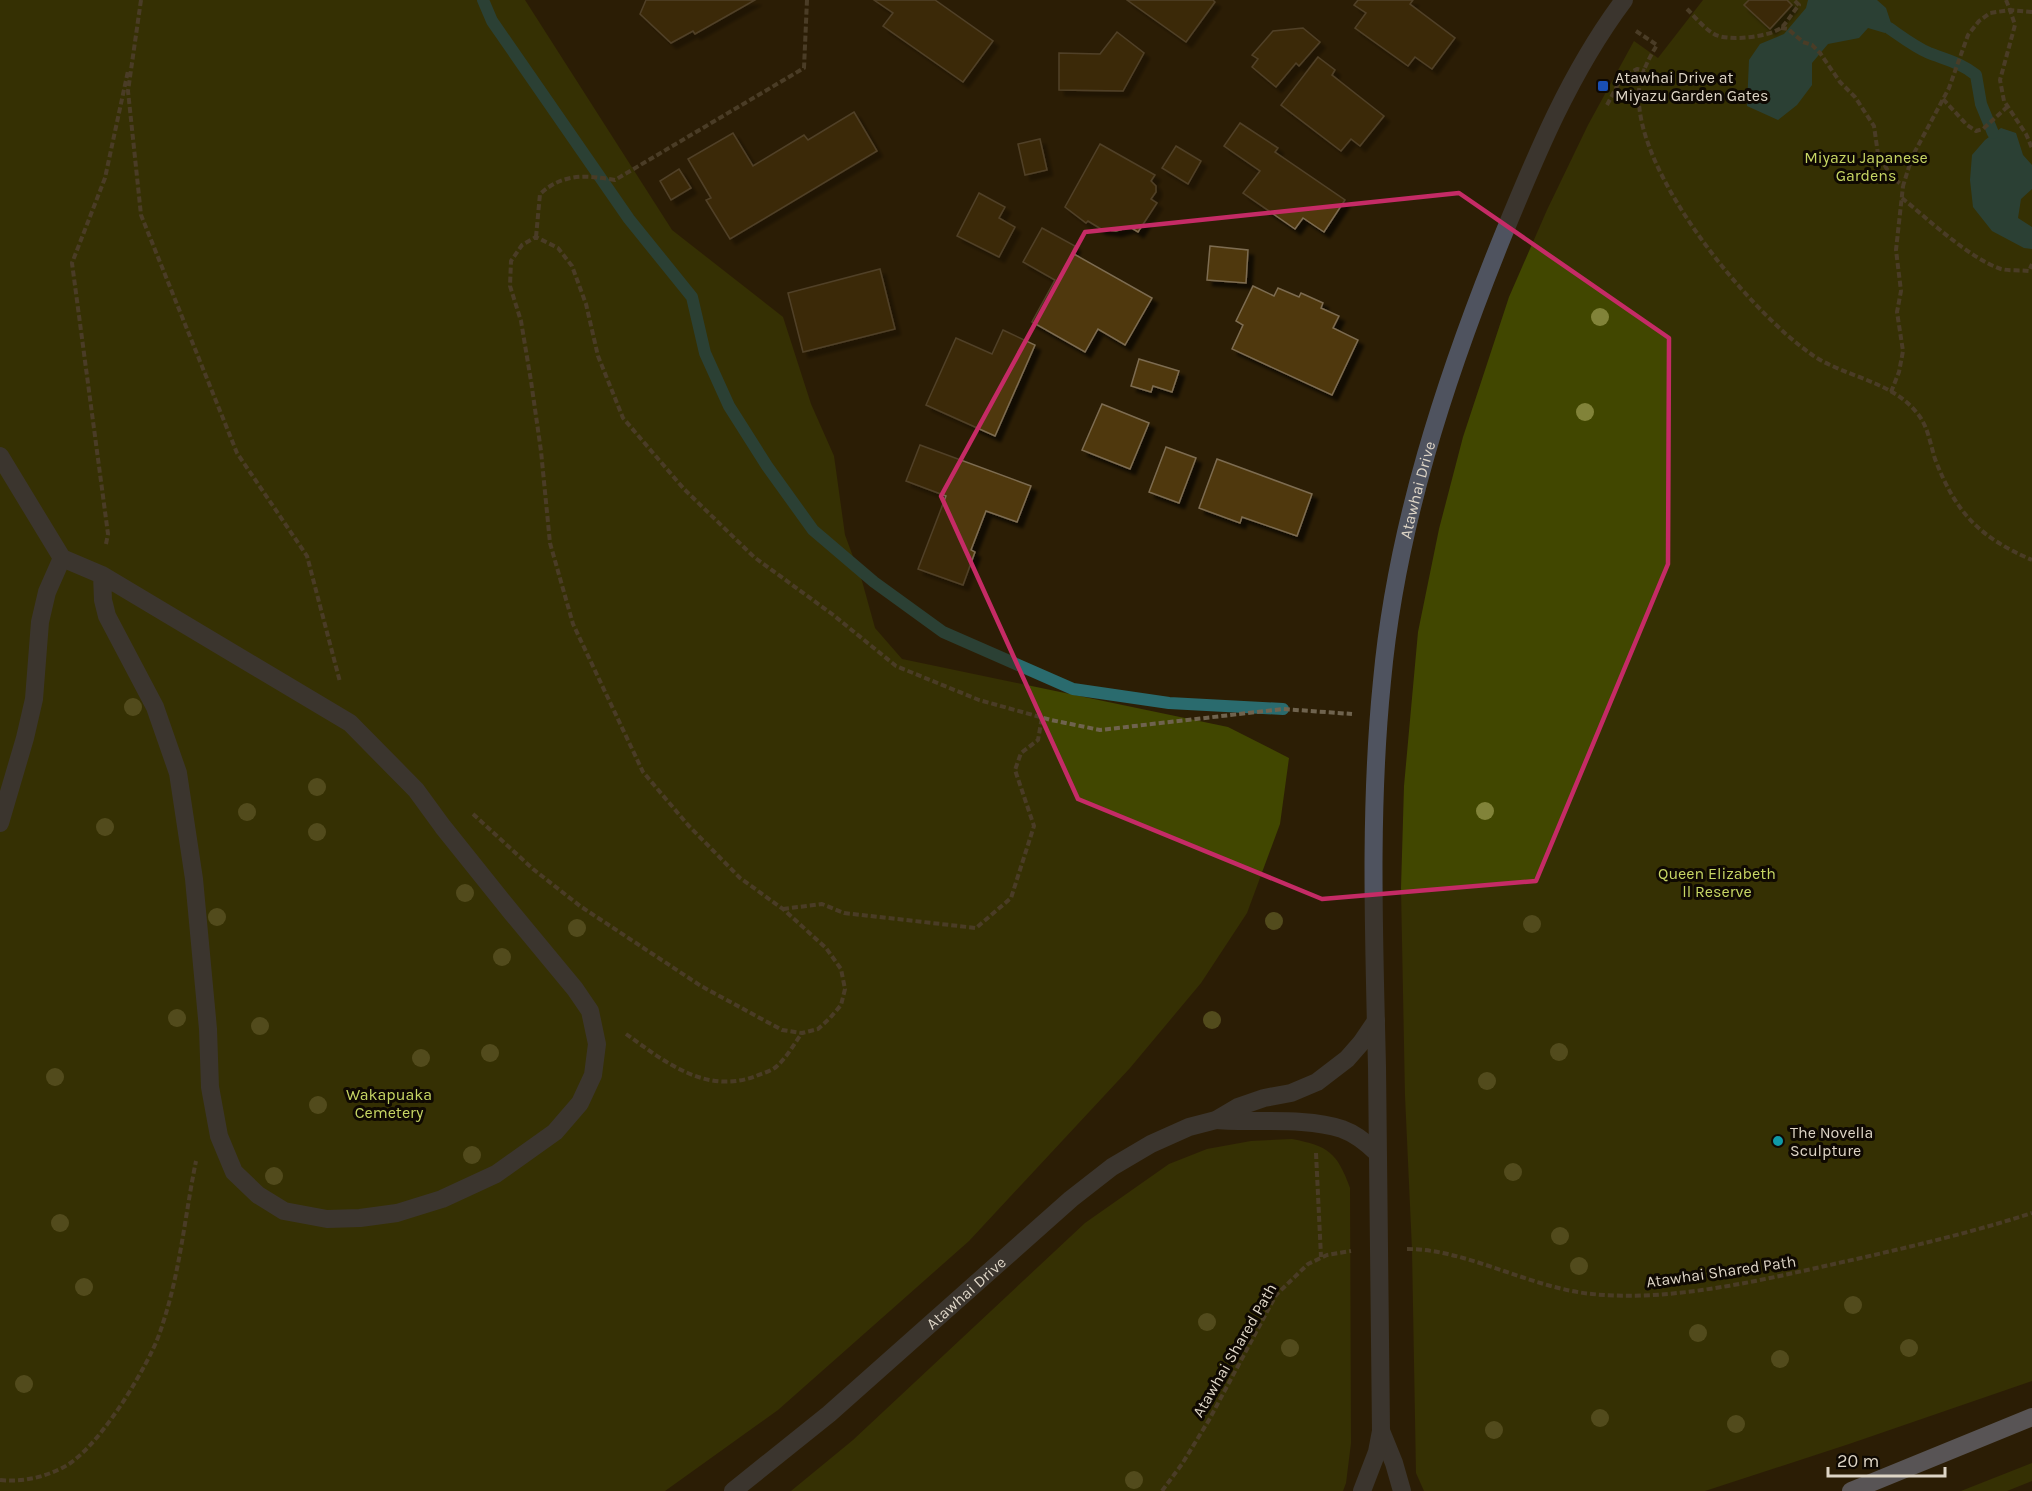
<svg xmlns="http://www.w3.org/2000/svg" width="2032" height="1491" viewBox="0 0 2032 1491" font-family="Karla,sans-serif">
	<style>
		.green { fill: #414700 }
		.water { fill: #2a6b6e }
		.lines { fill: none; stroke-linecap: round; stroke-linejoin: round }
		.stream { stroke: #2a6b6e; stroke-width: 12 }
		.building { fill: #4f380d; stroke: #7d6c51; stroke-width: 1.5; filter: url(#shadow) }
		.path { stroke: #6f634e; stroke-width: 4; stroke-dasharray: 6 3; stroke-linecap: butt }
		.minor { stroke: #4f535f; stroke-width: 18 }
		.highway { stroke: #8f98b5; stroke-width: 18 }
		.tree { fill: #818339 }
		.marked { fill: none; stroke: #c52b66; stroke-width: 4.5; stroke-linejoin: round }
		.transit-dot { fill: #1a4fb4; stroke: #0f0902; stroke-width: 2 }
		.culture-dot { fill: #0f9aa8; stroke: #0f0902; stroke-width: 2 }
		.labels { text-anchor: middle; stroke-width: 6; stroke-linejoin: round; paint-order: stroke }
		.poi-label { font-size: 16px; fill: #ded5c6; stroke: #0f0902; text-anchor: start }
		.park-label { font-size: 16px; fill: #c7d664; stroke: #0f0902 }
		.street-label { font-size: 16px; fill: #ded5c6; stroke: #0f0902 }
	</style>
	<defs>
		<filter id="shadow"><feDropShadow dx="5.5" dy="5.5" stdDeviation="1.5" flood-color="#0009"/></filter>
	</defs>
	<rect width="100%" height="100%" fill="#2c1e05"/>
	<!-- green -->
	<g class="green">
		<polygon points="0,0 525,0 672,230 783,317 811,404 834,456 845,535 862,581 875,628 902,659 1228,727 1289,758 1280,824 1247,913 1201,983 1130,1068 969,1241 778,1410 665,1491 0,1491"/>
		<polygon points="1703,0 2032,0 2032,1381 1849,1444 1705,1491 1424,1491 1416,1473 1412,1249 1405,1095 1401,888 1404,786 1418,632 1439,529 1463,437 1509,297 1547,210 1588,125 1634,41 1658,58"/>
		<path d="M1292,1139C1328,1146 1337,1152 1350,1188L1351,1443L1346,1483L1343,1491H791L853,1440L1085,1223L1169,1164L1207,1149L1251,1141Z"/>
		<polygon points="2032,1463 2032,1481 2007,1491 1961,1491"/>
	</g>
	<!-- water -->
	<g class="water">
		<polygon points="1808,0 1877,0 1886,8 1891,23 1885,33 1868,28 1859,38 1828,44 1812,63 1812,85 1797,105 1778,120 1747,106 1749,60 1760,44 1784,34 1806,8"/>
		<polygon points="2001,128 2016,133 2023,155 2032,165 2032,189 2021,199 2018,218 2032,227 2032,249 2024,248 1992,231 1973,207 1970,180 1972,155 1985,140"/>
	</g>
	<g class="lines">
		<!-- stream -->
		<g class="stream">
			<polyline points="483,0 492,21 629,219 692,297 705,353 729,406 767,466 813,530 874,582 943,632 1073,689 1169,703 1283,709"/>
			<path d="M1889,28C1902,37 1915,47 1929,53C1947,60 1961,63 1976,75L1981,104L1993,133"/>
		</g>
	</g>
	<!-- building -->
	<g class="building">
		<polygon points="646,0 755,0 695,34 693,31 671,43 640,14"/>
		<polygon points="874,0 935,0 993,41 963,82 883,26 893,13"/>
		<polygon points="1127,0 1213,0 1215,2 1186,42"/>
		<polygon points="1358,0 1413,0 1410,4 1455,38 1432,69 1415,57 1408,66 1355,28 1366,13 1354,5"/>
		<polygon points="1749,0 1787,0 1792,5 1770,29 1744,5"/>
		<polygon points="1303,28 1320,42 1299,66 1296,63 1276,87 1252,67 1258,59 1252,55 1273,31"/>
		<polygon points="1117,32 1144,53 1123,91 1059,90 1059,53 1100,54"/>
		<polygon points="1318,57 1335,70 1332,75 1384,116 1360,146 1351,139 1341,151 1281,105"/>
		<polygon points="854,112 877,151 730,239 706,200 711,198 688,159 733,133 753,166 804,135 808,140"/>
		<polygon points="1240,123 1278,148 1275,152 1345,200 1324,232 1303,218 1295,229 1243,193 1260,171 1224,146"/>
		<polygon points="1040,139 1047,170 1025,175 1018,144"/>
		<polygon points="1100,144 1155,175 1151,181 1156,186 1156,192 1151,199 1157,203 1138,232 1130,227 1116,231 1101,229 1088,221 1086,223 1065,207"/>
		<polygon points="1176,146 1201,161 1188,184 1162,168"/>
		<polygon points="679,169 691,188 671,200 660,181"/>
		<polygon points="979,193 1005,207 999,218 1015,227 999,257 957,236"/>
		<polygon points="1042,228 1075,246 1072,253 1152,298 1125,345 1098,329 1085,352 1032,322 1055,280 1023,262"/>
		<polygon points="1210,246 1248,250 1246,283 1207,280"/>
		<polygon points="880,269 895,329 803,352 788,293"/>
		<polygon points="1253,286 1274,296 1278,288 1299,297 1301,293 1323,303 1321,308 1339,316 1333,328 1358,340 1332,395 1232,349 1243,325 1236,321"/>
		<polygon points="1003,330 1035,345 995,436 926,405 956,338 992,354"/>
		<polygon points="1139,359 1179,371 1172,392 1153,386 1151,392 1131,386"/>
		<polygon points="1102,404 1149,423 1130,469 1082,450"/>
		<polygon points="920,445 1031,486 1017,522 986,511 971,550 975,552 963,585 918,569 946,496 906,481"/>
		<polygon points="1166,447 1196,458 1179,503 1149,492"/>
		<polygon points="1217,459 1312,494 1297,536 1242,517 1240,523 1199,508"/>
	</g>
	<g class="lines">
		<!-- path -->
		<g class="path">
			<polyline points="141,0 128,91 141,215 237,453 307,556 340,682"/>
			<polyline points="2006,0 2010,10 2032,12"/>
			<path d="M1687,9C1695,17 1704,28 1714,34C1727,42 1771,37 1782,27C1788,21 1793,12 1799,5L1794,0"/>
			<polyline points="1781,28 1788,29 1803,42 1812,45 1820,53 1840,82 1855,97 1874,126 1878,154 1891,176 1903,186 1912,157 1949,88 1968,35 1979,21 1990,13 2010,10 2015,25 2000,80 2004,101 2026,134 2032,148"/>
			<path d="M1636,31L1657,45C1649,58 1640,75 1639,91C1633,171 1748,310 1811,354C1843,377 1891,380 1917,413C1928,426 1930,443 1935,459C1956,513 1979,537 2032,560"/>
			<polyline points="1943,99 1967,125 1976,131 1983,129 2007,107"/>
			<polyline points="1607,105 1622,77 1637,69 1645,71"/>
			<path d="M1902,198C1929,220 1969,258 2001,269C2010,271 2020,270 2029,271L2032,264"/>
			<path d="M536,237L540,194C563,173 586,175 615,180L804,68L807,0"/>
			<polyline points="1891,392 1899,372 1903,351 1897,312 1901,291 1896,250 1903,186"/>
			<polyline points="106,544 108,534 72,263 105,178 128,71"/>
			<polyline points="473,814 533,869 580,906 701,986 782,1030 802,1033 818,1029 830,1018 841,1005 845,989 841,969 826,948 783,909 740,878 688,825 643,772 573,624 550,543 541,451 531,381 521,321 510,286 511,261 522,245 536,237 558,248 572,266 586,304 598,356 623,418 684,489 754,557 832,614 896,666 979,700 1051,720 1100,730 1283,709 1352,714"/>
			<polyline points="783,909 822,904 844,913 976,928 1011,898 1034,826 1015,770 1021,753 1038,740 1042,717"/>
			<path d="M626,1034C665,1062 706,1095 756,1076C763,1073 772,1071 777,1066C787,1057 794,1044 802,1033"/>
			<polyline points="1316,1153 1321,1257"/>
			<path d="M1407,1249C1467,1249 1530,1288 1592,1294C1669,1302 1758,1281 1834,1264C1901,1249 1967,1234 2032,1213"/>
			<path d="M0,1480C22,1482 42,1478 62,1468C95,1452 137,1383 153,1349C159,1337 163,1323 167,1310C181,1262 186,1210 196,1161"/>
			<polyline points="1162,1491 1182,1464 1209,1420 1276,1295 1308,1264 1327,1255 1351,1251"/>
		</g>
		<!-- minor -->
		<g class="minor">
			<polyline points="0,456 62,558 102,575 350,723 416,790 443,827 512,913 575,989 590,1011 597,1044 593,1075 580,1103 555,1132 496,1174 442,1199 397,1213 360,1218 327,1219 284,1211 258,1195 234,1172 219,1136 210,1087 208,1029 194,879 178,773 155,707 107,616 103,600 102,575"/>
			<polyline points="0,823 25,738 34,699 40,622 47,592 62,558"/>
			<path d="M1216,1120C1256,1123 1305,1117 1342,1129C1356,1134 1367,1143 1377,1153"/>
			<polyline points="1381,1431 1394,1463 1402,1491"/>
			<path id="s1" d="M733,1491L829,1414L1071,1199L1112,1167L1151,1144L1189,1127L1216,1120L1238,1107L1264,1098L1291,1093L1317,1082L1347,1059L1361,1043L1376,1021"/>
			<path id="s2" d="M1362,1491L1377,1452L1381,1431C1379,1310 1379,1188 1377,1067C1374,939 1369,809 1382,681C1396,528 1445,379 1502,238C1536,155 1570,72 1624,0"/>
		</g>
		<!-- highway -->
		<polyline class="highway" points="1851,1491 2032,1417"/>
	</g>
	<!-- trees -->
	<g class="tree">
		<circle cx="1600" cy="317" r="9"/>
		<circle cx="1585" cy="412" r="9"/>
		<circle cx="133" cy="707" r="9"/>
		<circle cx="317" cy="787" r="9"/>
		<circle cx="1485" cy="811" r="9"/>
		<circle cx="247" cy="812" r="9"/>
		<circle cx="105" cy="827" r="9"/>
		<circle cx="317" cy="832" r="9"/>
		<circle cx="465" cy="893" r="9"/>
		<circle cx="217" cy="917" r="9"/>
		<circle cx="1274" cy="921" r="9"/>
		<circle cx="1532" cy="924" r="9"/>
		<circle cx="577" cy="928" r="9"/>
		<circle cx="502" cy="957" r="9"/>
		<circle cx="177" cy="1018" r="9"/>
		<circle cx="1212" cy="1020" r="9"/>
		<circle cx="260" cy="1026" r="9"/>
		<circle cx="1559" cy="1052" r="9"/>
		<circle cx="490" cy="1053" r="9"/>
		<circle cx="421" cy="1058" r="9"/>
		<circle cx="55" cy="1077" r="9"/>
		<circle cx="1487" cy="1081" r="9"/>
		<circle cx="318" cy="1105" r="9"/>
		<circle cx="472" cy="1155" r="9"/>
		<circle cx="1513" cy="1172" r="9"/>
		<circle cx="274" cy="1176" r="9"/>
		<circle cx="60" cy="1223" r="9"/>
		<circle cx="1560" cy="1236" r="9"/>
		<circle cx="1579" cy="1266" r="9"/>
		<circle cx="84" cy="1287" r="9"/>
		<circle cx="1853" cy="1305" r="9"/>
		<circle cx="1207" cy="1322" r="9"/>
		<circle cx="1698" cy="1333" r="9"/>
		<circle cx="1290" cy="1348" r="9"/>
		<circle cx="1909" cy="1348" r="9"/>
		<circle cx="1780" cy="1359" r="9"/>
		<circle cx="24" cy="1384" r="9"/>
		<circle cx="1600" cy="1418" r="9"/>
		<circle cx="1736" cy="1424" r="9"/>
		<circle cx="1494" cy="1430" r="9"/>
		<circle cx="1134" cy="1480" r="9"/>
	</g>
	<!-- marked area -->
	<path d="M0 0H2032V1491H0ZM1459,193L1669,338L1668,564L1536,881L1322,899L1078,799L941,496L1085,232Z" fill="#2c1e05" fill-opacity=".55" fill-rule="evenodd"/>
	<path class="marked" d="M1459,193L1669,338L1668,564L1536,881L1322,899L1078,799L941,496L1085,232Z"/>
	<!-- markers -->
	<rect class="transit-dot" x="1597" y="80" width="12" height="12" rx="3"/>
	<circle class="culture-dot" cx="1778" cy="1141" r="6"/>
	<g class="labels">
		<!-- poi labels -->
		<g class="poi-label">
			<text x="1615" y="83">Atawhai Drive at<tspan x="1615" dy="18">Miyazu Garden Gates</tspan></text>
			<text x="1790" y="1138">The Novella<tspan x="1790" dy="18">Sculpture</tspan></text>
		</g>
		<!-- park labels -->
		<g class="park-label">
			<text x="1866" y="163">Miyazu Japanese<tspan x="1866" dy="18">Gardens</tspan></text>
			<text x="1717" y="879">Queen Elizabeth<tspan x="1717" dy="18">ll Reserve</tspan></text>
			<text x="389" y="1100">Wakapuaka<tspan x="389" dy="18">Cemetery</tspan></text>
		</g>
		<!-- street labels -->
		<g class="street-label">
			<text dy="6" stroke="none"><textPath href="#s2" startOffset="1008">Atawhai Drive</textPath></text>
			<text transform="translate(1721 1271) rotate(-8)" y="6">Atawhai Shared Path</text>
			<text dy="6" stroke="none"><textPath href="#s1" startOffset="306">Atawhai Drive</textPath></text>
			<text transform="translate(1234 1350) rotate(-60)" y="6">Atawhai Shared Path</text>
		</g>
	</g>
	<!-- scale -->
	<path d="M1828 1467v9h117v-9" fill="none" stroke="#ded5c6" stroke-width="3"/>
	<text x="1837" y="1467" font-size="18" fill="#ded5c6" stroke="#0f0902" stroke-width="4.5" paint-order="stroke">20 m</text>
</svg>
